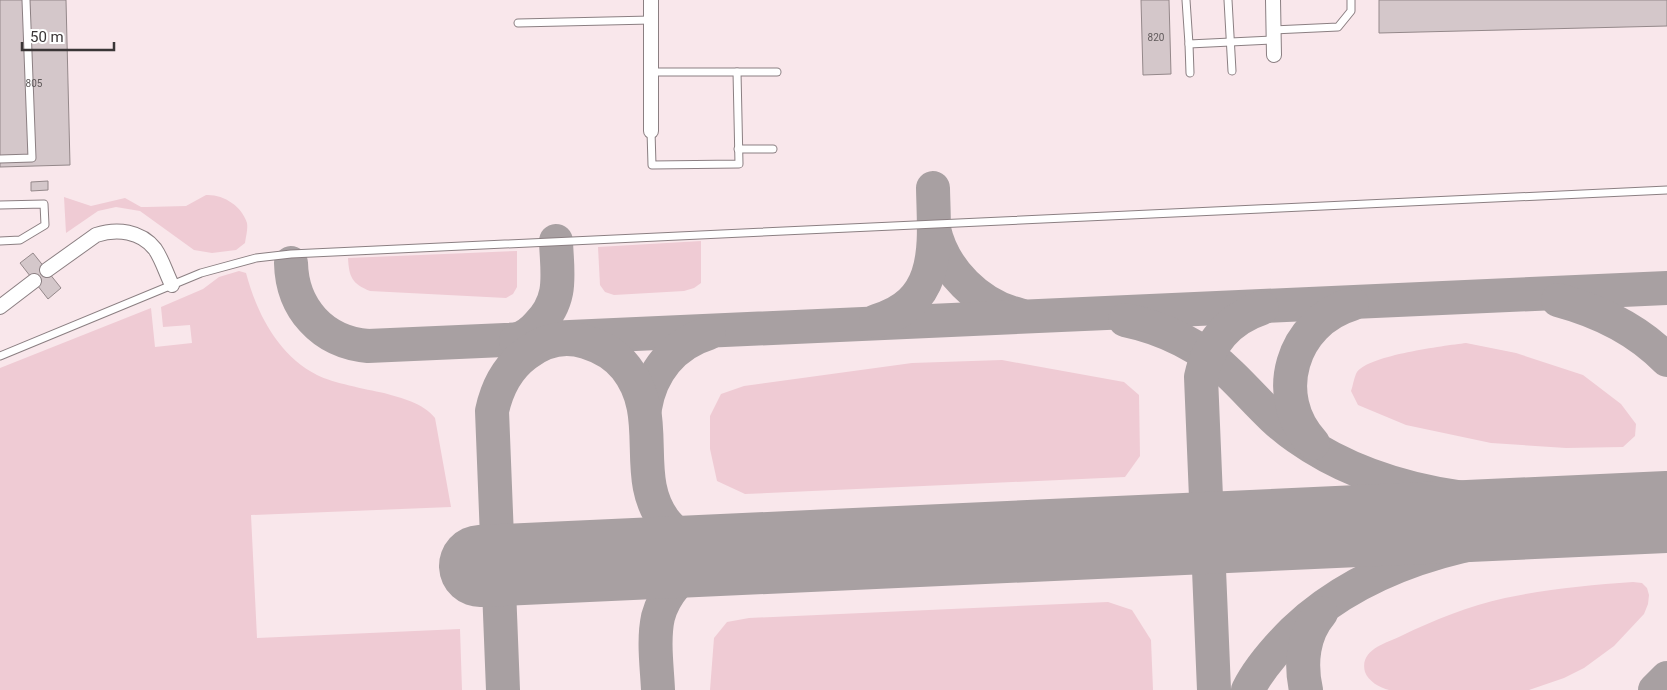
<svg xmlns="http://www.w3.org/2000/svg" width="1667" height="690" viewBox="0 0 1667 690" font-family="Roboto,sans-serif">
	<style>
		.built { fill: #f9e7eb }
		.green { fill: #efcbd4 }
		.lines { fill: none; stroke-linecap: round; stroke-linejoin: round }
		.taxiway { stroke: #a8a0a2; stroke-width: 34 }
		.runway { stroke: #a8a0a2; stroke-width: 82 }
		.building { fill: #d4c7ca; stroke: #94888a }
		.lane-casing { stroke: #8b7f82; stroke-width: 9 }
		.street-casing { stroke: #8b7f82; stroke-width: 16 }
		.lane { stroke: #fff; stroke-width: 7 }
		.street { stroke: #fff; stroke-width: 14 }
		.labels { text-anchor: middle; stroke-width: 5; stroke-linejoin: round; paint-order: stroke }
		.number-label { font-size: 10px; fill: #605a5b }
	</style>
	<rect width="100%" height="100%" fill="#fef5f7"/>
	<!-- built -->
	<rect class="built" x="0" y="0" width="1667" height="690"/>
	<!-- green -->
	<g class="green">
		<path d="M206,195C223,194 242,206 247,223C248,229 246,236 245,243L236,250L212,253L194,250L140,211L116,207L98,211L66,233L64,197L91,206L125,198L141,207H147L186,206Z"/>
		<polygon points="701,241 701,283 694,288 684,291 614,295 605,292 600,285 598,247"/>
		<path d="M517,251V287L513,294L506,298L370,291C352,284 349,277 348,258Z"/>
		<path d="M239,271L246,273C257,314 278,355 317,375C333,383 365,389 384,393C402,398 423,403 435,418L451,507L251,515L257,638L460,629L462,690H0V368L151,308L155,347L192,343L190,325L163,327L161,307L203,289L219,277Z"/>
		<path d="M1466,343L1516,353L1583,375L1621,404L1636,424L1635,436L1623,447L1566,448L1491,443L1406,425L1358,405L1351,391C1353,386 1354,377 1357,372C1370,355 1443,346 1466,343Z"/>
		<polygon points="1002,360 1124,382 1139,395 1140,456 1125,477 745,494 717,481 710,449 710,416 721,394 744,386 912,363"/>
		<path d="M1633,582L1642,583L1647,588L1649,595L1648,604L1644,614L1614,646L1584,668L1564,678L1529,690H1389C1380,688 1368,681 1365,672C1359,650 1386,643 1401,636C1434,620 1469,606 1505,598C1547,589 1590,585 1633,582Z"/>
		<polygon points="1108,602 1132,610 1151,640 1153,690 710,690 714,638 727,622 749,618"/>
	</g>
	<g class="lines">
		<!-- taxiway -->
		<g class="taxiway">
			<path d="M934,229C943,270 979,306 1020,315"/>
			<path d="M291,263C292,308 322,342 368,346L1667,288"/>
			<path d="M1558,300C1599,311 1637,329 1667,360"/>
			<path d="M1125,320C1164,328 1203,347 1231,375C1253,396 1272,420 1297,437C1404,513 1543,505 1667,505"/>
			<path d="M876,321C943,302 934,243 933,188"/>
			<path d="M516,340C525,337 532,332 538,325C564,299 557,273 556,241"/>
			<path d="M645,408C651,372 673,344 709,333"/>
			<path d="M1313,443C1269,396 1292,322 1352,304"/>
			<path d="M503,690L492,411C497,388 507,368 526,354C544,340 564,335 586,342C602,347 616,355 626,368C665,417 629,477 666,523C688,550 711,552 744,554"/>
			<path d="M658,690C657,667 653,640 658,617C664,594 683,572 704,563C714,558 724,558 734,556"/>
			<path d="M1214,690L1201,377C1208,343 1229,319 1262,308"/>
			<path d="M1248,690C1259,668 1277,648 1294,631C1378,551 1497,535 1607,524"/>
			<path d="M1306,690C1300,663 1303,634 1321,613"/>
			<polyline points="1655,690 1667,678"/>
		</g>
		<!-- runway -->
		<polyline class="runway" points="480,566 1667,512"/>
	</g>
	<!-- building -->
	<g class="building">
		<polygon points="0,0 66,0 70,165 0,167"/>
		<polygon points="1141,0 1169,0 1171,74 1143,75"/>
		<polygon points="1379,0 1667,0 1667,26 1379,33"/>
		<polygon points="48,181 48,190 31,191 31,182"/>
		<polygon points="33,253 61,288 48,299 20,263"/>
	</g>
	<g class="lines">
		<defs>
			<g id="lane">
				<polyline points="1186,0 1189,44 1273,40"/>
				<polyline points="1228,0 1232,71"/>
				<polyline points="518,23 651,20"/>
				<polyline points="1273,30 1338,27 1351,11 1351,0"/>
				<polyline points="1189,44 1190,73"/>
				<polyline points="651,72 737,72 739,164 652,165 651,131"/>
				<polyline points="737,72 777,72"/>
				<polyline points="738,149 773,149"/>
				<polyline points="0,159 32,158 26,0"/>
				<polyline points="0,205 44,204 45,225 20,240 0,241"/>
				<polyline points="0,356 201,273 256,258 291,254 1667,190"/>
			</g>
			<g id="street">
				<polyline points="1273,0 1274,55"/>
				<polyline points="651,131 651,0"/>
				<path d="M47,270L96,235C117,228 141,231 155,249C162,259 166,273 172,285"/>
				<polyline points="0,307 34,281"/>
			</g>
		</defs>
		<!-- lane casing -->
		<use href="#lane" class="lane-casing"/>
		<!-- street casing -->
		<use href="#street" class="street-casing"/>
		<!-- lane -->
		<use href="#lane" class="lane"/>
		<!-- street -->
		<use href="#street" class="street"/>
	</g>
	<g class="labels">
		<!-- number labels -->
		<g class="number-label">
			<text x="1156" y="41">820</text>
			<text x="34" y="87">805</text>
		</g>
	</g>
	<!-- scale -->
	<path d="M22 42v8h92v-8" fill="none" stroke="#3a3536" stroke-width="2.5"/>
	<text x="30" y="42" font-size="15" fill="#3a3536" stroke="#ffffff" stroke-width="4" paint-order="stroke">50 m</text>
</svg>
